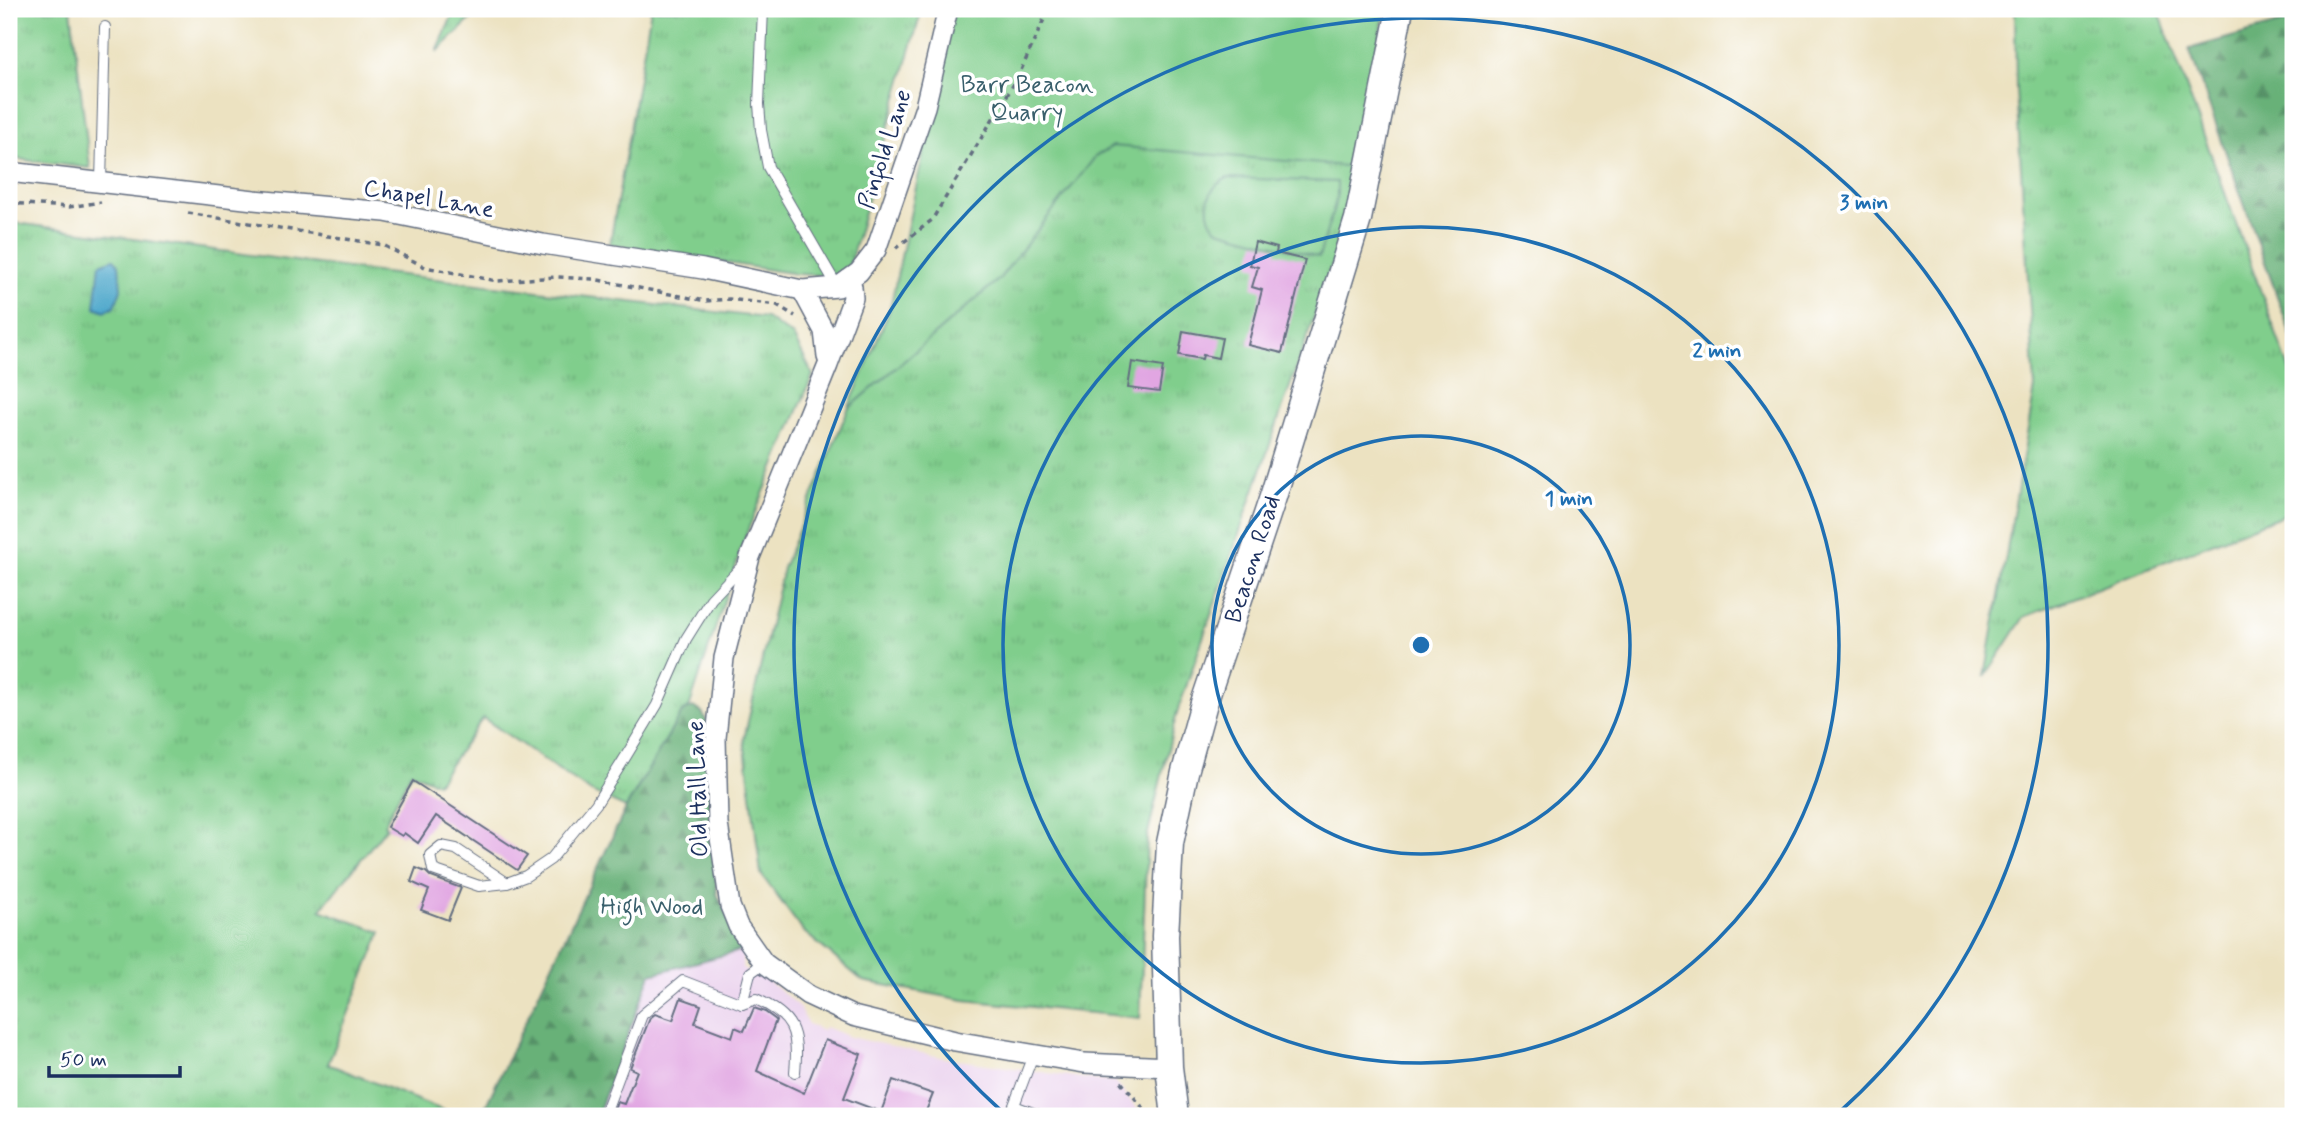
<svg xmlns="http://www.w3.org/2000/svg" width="2302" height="1125" viewBox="0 0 2302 1125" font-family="Mynerve,sans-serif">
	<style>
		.built { fill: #ead1ed }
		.grass { fill: url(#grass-tufts); stroke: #4e7e75; stroke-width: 2 }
		.forest { fill: url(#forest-firs); stroke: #42706b; stroke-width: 2 }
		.green { fill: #80ce8c; stroke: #4e7e75; stroke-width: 2 }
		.water { fill: #4da7cb; stroke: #346b94; stroke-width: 2 }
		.building { fill: #e1a6e2 }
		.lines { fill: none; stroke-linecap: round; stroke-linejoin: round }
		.service-casing { stroke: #646e81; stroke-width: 12 }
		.minor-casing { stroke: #646e81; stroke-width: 22 }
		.secondary-casing { stroke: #646e81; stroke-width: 29 }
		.path { stroke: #646e81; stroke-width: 3.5; stroke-dasharray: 5 5; stroke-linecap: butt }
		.service { stroke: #fff; stroke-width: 10 }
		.minor { stroke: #fff; stroke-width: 19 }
		.secondary { stroke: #fff; stroke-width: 26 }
		.ring { fill: none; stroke: #1f6fb2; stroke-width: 3.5 }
		.labels { text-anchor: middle; stroke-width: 7; stroke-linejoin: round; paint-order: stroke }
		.park-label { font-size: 24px; fill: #395f6c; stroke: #fff }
		.street-label { font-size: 24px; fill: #1b2f5e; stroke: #fff }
		.centre { fill: #1f6fb2; stroke: #fff; stroke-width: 3.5 }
		.ring-label { font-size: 21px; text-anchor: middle; font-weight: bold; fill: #1f6fb2; stroke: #fff; stroke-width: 7; stroke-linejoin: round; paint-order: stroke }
	</style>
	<defs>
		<pattern id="grass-tufts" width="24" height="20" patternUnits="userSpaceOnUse" patternTransform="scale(1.75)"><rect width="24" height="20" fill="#80ce8c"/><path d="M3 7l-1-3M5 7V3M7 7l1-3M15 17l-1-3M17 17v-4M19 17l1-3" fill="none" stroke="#6eb17b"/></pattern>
		<pattern id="forest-firs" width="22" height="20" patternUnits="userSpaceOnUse" patternTransform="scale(1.75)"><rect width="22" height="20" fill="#68b178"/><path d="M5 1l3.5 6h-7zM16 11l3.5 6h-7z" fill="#559066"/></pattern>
	</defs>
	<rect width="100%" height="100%" fill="#fff"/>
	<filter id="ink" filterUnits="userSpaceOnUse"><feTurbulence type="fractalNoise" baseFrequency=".0143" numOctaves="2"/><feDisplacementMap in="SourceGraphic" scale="14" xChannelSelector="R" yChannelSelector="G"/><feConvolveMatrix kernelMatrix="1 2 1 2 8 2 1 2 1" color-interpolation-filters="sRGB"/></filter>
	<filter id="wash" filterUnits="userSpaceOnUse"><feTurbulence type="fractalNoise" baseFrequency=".00686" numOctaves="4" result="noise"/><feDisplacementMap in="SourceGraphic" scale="28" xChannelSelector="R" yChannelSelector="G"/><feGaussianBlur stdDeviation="1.57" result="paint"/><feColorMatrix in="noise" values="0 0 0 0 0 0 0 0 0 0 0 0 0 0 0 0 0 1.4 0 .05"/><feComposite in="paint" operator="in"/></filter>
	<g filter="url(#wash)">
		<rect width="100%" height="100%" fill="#ece2c1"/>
		<!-- built -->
		<polygon class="built" points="743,950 742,968 750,973 759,974 798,1005 808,1024 822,1031 825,1027 850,1037 945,1058 1116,1083 1143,1116 597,1116 651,974"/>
		<!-- grass -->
		<g class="grass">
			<polygon points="9,9 71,9 90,168 9,158"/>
			<polygon points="455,9 481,9 437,52"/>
			<polygon points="651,9 922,9 849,266 837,276 796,274 610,244"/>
			<polygon points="1385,9 1348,213 1333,262 1176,716 1147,837 1140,1018 964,1000 863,981 803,931 761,874 744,739 783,568 848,409 999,279 1096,155 1245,68"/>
			<polygon points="2015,9 2158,9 2293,380 2293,511 2024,617 1985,677 2035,388 2016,90"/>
			<polygon points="9,222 376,272 766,318 793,336 813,375 747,532 689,708 682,713 626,808 591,792 483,718 437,783 411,772 384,825 387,827 320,910 381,932 328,1064 457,1116 9,1116"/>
		</g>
		<!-- forest -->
		<g class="forest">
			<polygon points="2288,21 2283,132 2293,177 2293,341 2189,49"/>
			<polygon points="693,707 702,712 710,728 710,821 717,894 743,950 651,974 597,1116 481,1116 626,808 682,712"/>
		</g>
		<!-- green -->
		<g class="green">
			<polygon points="954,9 1385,9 1356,167 1113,146 1096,156 999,279 848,409 890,309"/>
			<path d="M1228,178L1337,182V197L1319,257L1218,230C1200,215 1207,185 1228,178Z"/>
		</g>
		<!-- water -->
		<polygon class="water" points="114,259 119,265 121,289 115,306 105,311 95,307 100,264"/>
		<g id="blocks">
			<!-- building -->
			<g class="building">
				<polygon points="1255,242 1277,248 1276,253 1305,260 1282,353 1248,345 1262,290 1252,287 1258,267 1250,265"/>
				<polygon points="1183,331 1222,338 1218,358 1203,355 1202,359 1179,355"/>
				<polygon points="1132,362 1163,367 1159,392 1128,388"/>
				<polygon points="413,781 527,856 517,870 436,816 418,843 404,833 402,836 387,827"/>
				<polygon points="416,868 426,872 431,877 461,888 448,920 421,910 429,890 411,882"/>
				<polygon points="681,998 701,1005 695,1023 732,1037 735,1027 744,1031 754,1008 765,1012 776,1020 757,1071 804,1093 825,1040 861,1054 844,1098 881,1112 893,1080 933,1094 924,1116 612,1116 617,1102 624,1104 637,1071 630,1068 650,1018 655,1014 673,1020"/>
			</g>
		</g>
	</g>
	<g filter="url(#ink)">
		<use href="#blocks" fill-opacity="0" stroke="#646e81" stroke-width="2"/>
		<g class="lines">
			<defs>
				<g id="service">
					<polyline points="763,9 759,104 761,130 768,167 837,286"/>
					<polyline points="101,182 105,27"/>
					<polyline points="507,883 456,849 441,846 430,855 433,870 479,886 507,883 526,876 551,859 596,804 623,761 657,705 686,639 711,599 745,563"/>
					<path d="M742,1004L756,999C793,1016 799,1031 795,1072"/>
					<polyline points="1014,1106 1041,1116"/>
					<polyline points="604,1116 642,1015 683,981 742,1004 750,973 764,963"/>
					<polyline points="1010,1116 1033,1055"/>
				</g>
				<g id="minor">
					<polyline points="9,172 254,200 385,212 543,244 703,269 802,290 838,287 859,272 876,250 925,107 948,9"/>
					<polyline points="848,280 852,287 853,298 828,365 750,557 724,658 716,738 718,824 730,906 738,926 764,963 808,995 853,1016 955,1041 1084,1063 1169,1067"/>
					<polyline points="802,290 824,331 827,357"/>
				</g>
				<polyline id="secondary" points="1175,1116 1169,1067 1165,936 1170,843 1185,772 1204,703 1273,497 1358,219 1400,9"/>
			</defs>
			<!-- service casing -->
			<use href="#service" class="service-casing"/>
			<!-- minor casing -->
			<use href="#minor" class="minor-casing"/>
			<!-- secondary casing -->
			<use href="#secondary" class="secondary-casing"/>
			<!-- path -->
			<g class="path">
				<polyline points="9,203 69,207 101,202"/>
				<polyline points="188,213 383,245 425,267 497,281 557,277 593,279 706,301 729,299 777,305 795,316"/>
				<polyline points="896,248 932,220 1018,77 1045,17 1043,9"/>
				<polyline points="1121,1082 1150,1116"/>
			</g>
			<!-- service -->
			<use href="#service" class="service"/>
			<!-- minor -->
			<use href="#minor" class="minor"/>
			<!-- secondary -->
			<use href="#secondary" class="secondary"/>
		</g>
	</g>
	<!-- distance rings -->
	<g class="ring">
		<circle cx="1421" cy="645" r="209"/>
		<circle cx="1421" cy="645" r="418"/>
		<path d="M1006 1115A627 627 0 1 1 1836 1115"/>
	</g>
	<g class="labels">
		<!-- park labels -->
		<g class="park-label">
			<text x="1027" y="92">Barr Beacon<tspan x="1027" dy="28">Quarry</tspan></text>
			<text x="652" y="914">High Wood</text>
		</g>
		<!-- street labels -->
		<g class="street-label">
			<text transform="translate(884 149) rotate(-72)" y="8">Pinfold Lane</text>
			<text transform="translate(429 198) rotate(10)" y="8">Chapel Lane</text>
			<text transform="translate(1252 559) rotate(-72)" y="8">Beacon Road</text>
			<text transform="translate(697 789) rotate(-92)" y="8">Old Hall Lane</text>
		</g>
	</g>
	<circle cx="1421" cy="645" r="10" class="centre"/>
	<g class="ring-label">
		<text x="1864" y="209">3 min</text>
		<text x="1717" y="357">2 min</text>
		<text x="1569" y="505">1 min</text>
	</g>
	<!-- margin -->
	<rect width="2302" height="1125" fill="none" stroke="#fff" stroke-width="35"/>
	<!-- scale -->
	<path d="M49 1066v10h131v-10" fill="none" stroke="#1b2f5e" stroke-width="3.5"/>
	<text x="60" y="1066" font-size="21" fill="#1b2f5e" stroke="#ffffff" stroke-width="5" paint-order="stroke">50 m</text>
</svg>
